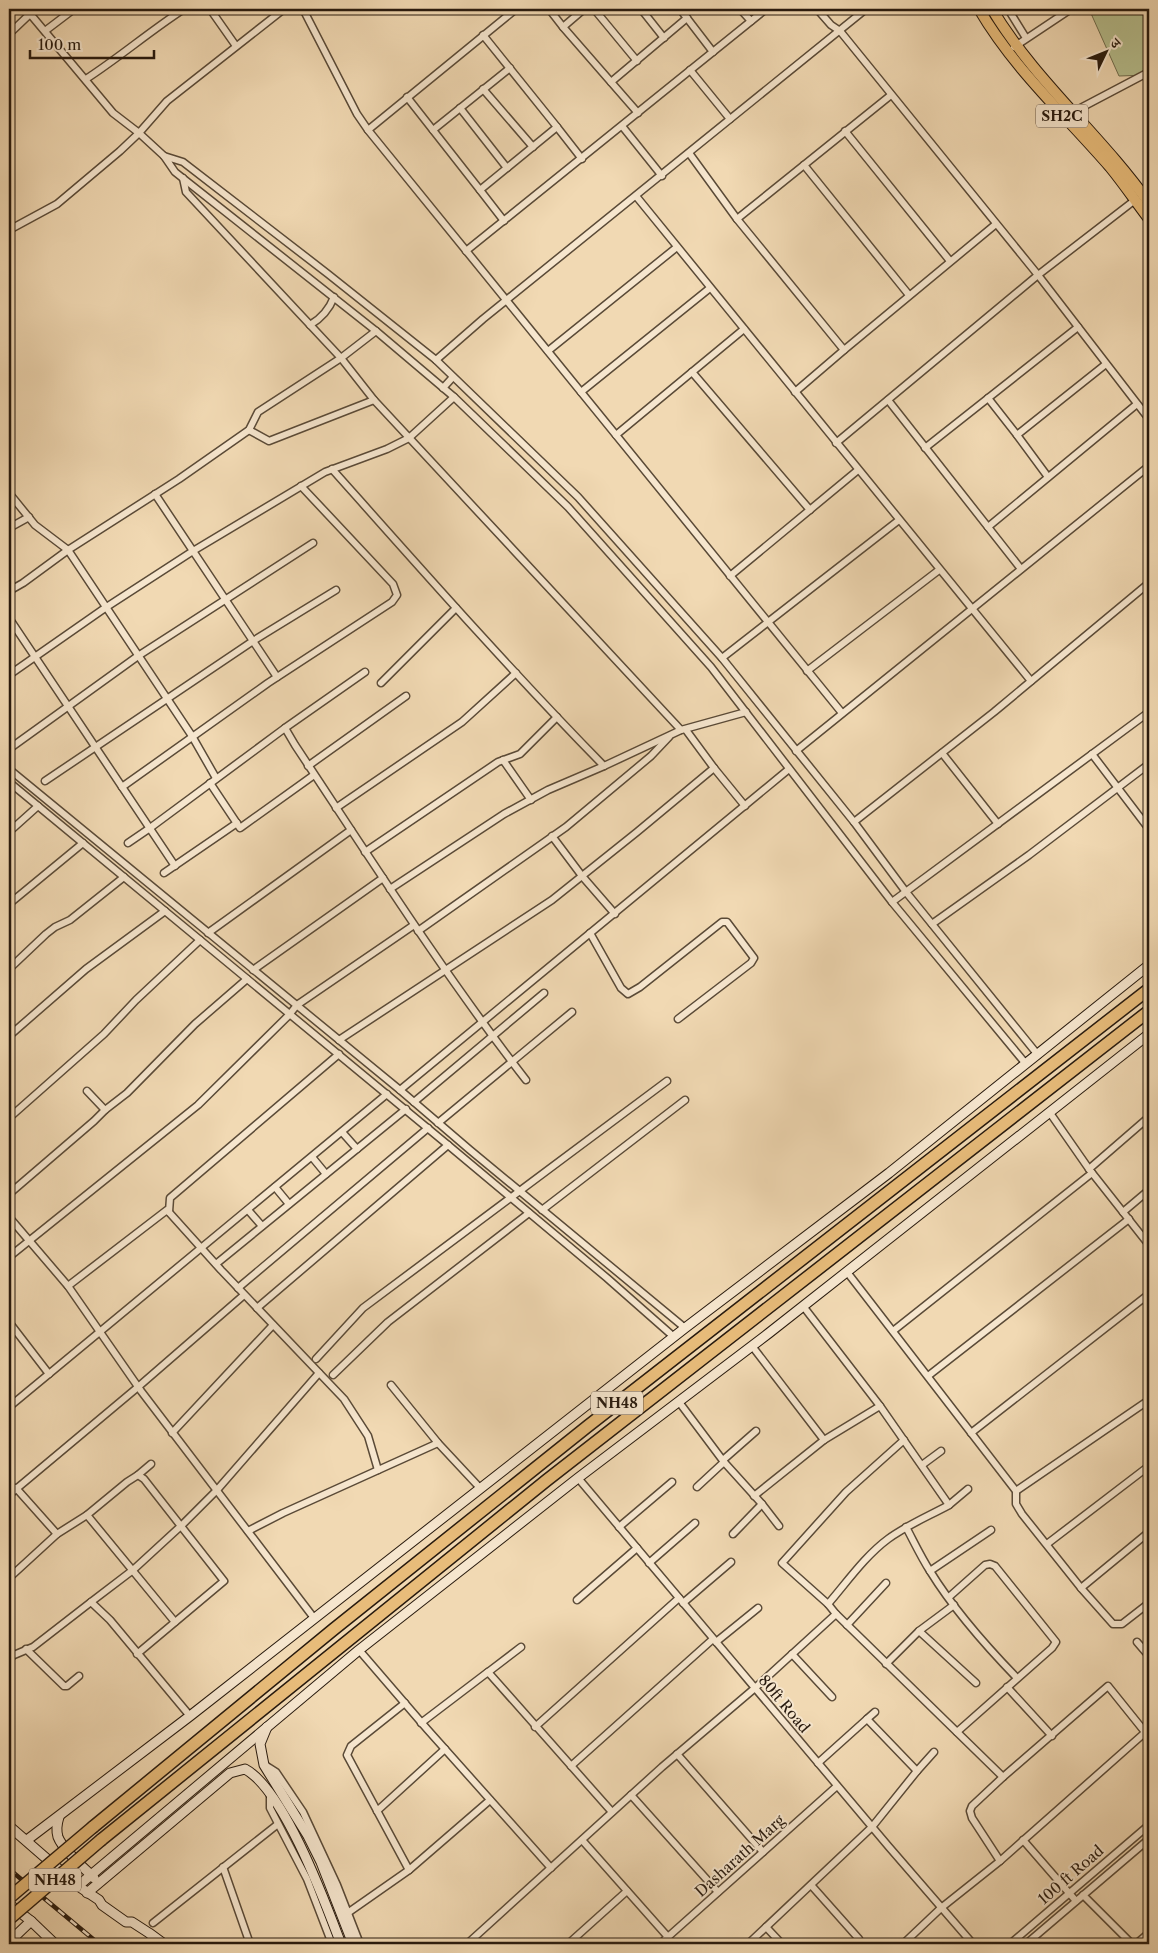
<svg xmlns="http://www.w3.org/2000/svg" width="1158" height="1953" viewBox="0 0 1158 1953" font-family="'Libre Caslon Text','Noto Serif Devanagari',serif">
	<style>
		.green { fill: #b7c08f; stroke: #706d4e }
		.lines { fill: none; stroke-linecap: round; stroke-linejoin: round }
		.street-casing { stroke: #5a4a37; stroke-width: 9 }
		.secondary-casing { stroke: #281a0e; stroke-width: 11 }
		.primary-casing { stroke: #281a0e; stroke-width: 12 }
		.highway-casing { stroke: #281a0e; stroke-width: 14 }
		.street { stroke: #f6e6ce; stroke-width: 6 }
		.secondary { stroke: #f6e6ce; stroke-width: 9 }
		.primary { stroke: #e8bc7a; stroke-width: 10 }
		.highway { stroke: #e8bc7a; stroke-width: 11 }
		.rail-casing { stroke: #281a0e; stroke-width: 4.5 }
		.rail { stroke: #f6e6ce; stroke-width: 2.5; stroke-dasharray: 8; stroke-linecap: butt }
		.highway-bridge-casing { stroke: #281a0e; stroke-width: 14; stroke-linecap: butt }
		.highway-bridge { stroke: #e8bc7a; stroke-width: 11 }
		.labels { text-anchor: middle; stroke-width: 4; stroke-linejoin: round; paint-order: stroke }
		.shield { fill: #f6e6ce; stroke: #665748; stroke-width: 1 }
		.shield-label { font-size: 14px; font-weight: bold; fill: #281a0e }
		.street-label { font-size: 15px; fill: #281a0e; stroke: #f6e6ce }
	</style>
	<rect width="100%" height="100%" fill="#f1d9b3"/>
	<filter id="stains"><feTurbulence type="fractalNoise" baseFrequency=".004" numOctaves="4"/><feColorMatrix values="0 0 0 0 .2 0 0 0 0 .09 0 0 0 0 .02 0 0 0 .5 -.17"/></filter>
	<radialGradient id="worn" r=".72"><stop offset=".6" stop-color="#630" stop-opacity="0"/><stop offset="1" stop-color="#630" stop-opacity=".3"/></radialGradient>
	<!-- green -->
	<polygon class="green" points="1089,9 1149,9 1149,75 1119,76"/>
	<g class="lines">
		<defs>
			<g id="street">
				<polyline points="26,9 113,113 139,133 167,101 284,9"/>
				<polyline points="210,9 236,46"/>
				<polyline points="303,9 357,114 368,130"/>
				<polyline points="516,9 368,130 842,713"/>
				<polyline points="549,9 563,27 584,9"/>
				<polyline points="594,9 637,61"/>
				<polyline points="641,9 664,38"/>
				<polyline points="680,9 713,52"/>
				<polyline points="740,9 751,21"/>
				<polyline points="817,9 831,25 840,31 1038,275 1149,419"/>
				<polyline points="1008,9 1026,38"/>
				<polyline points="563,27 638,113"/>
				<polyline points="45,31 74,9"/>
				<polyline points="9,34 30,14"/>
				<polyline points="483,35 557,127"/>
				<polyline points="1014,47 1071,9"/>
				<polyline points="690,70 730,119"/>
				<path d="M86,79C120,57 150,31 184,9"/>
				<polyline points="611,82 687,18"/>
				<polyline points="483,89 533,147"/>
				<polyline points="891,95 737,219 844,350 996,224"/>
				<polyline points="407,97 480,190 557,127 582,159"/>
				<polyline points="460,108 507,168"/>
				<polyline points="1073,112 1149,72"/>
				<polyline points="622,126 662,176"/>
				<polyline points="433,130 510,68"/>
				<polyline points="845,131 950,261"/>
				<polyline points="689,153 737,219"/>
				<polyline points="804,165 909,295"/>
				<polyline points="183,178 186,192 341,358 374,400 681,730 746,712"/>
				<polyline points="480,190 504,221"/>
				<polyline points="636,196 1031,681"/>
				<polyline points="9,230 57,204 120,151 139,133 164,156"/>
				<polyline points="466,251 766,9"/>
				<path d="M310,325C322,318 329,310 334,297"/>
				<polyline points="548,351 677,247"/>
				<polyline points="436,360 483,319 866,9"/>
				<polyline points="692,372 810,510"/>
				<polyline points="443,388 453,377"/>
				<polyline points="581,392 710,288"/>
				<polyline points="795,392 844,350"/>
				<polyline points="988,398 1017,435"/>
				<polyline points="888,400 1021,569"/>
				<polyline points="249,430 269,441 374,400"/>
				<polyline points="616,435 744,329"/>
				<polyline points="836,443 1038,275 1135,200"/>
				<polyline points="925,448 1078,327"/>
				<path d="M332,469C421,569 510,670 604,766L681,730"/>
				<polyline points="1048,477 1017,435 1106,364"/>
				<polyline points="9,493 35,525 68,550 192,736 216,778"/>
				<polyline points="155,494 277,677"/>
				<polyline points="988,527 1137,404"/>
				<polyline points="9,528 29,517"/>
				<polyline points="730,576 858,470"/>
				<polyline points="9,591 23,583 68,550 179,479 249,430 258,412 341,358 376,331"/>
				<polyline points="9,618 175,866"/>
				<polyline points="722,658 899,520"/>
				<polyline points="807,671 939,570"/>
				<polyline points="9,675 105,608 193,551 325,472 387,449 409,438 454,397"/>
				<polyline points="381,683 456,608"/>
				<path d="M285,728L295,745C370,858 443,973 526,1080"/>
				<polyline points="686,730 714,768 745,806"/>
				<polyline points="9,749 138,656 313,543"/>
				<polyline points="796,751 1149,466"/>
				<polyline points="942,753 998,824"/>
				<polyline points="1092,754 1149,829"/>
				<polyline points="503,760 531,800"/>
				<polyline points="308,766 406,696"/>
				<polyline points="9,769 400,1090 470,1150 685,1328"/>
				<polyline points="45,781 253,641 336,590"/>
				<polyline points="9,782 448,1145 607,1278 674,1337"/>
				<polyline points="210,783 240,828 314,775"/>
				<polyline points="122,787 268,683 392,602 397,595 393,584 301,486"/>
				<polyline points="336,808 462,722 516,673"/>
				<polyline points="854,822 994,712 1149,583"/>
				<polyline points="9,832 38,806"/>
				<polyline points="552,836 582,876 615,914"/>
				<polyline points="128,843 150,828 285,728 365,672"/>
				<polyline points="365,852 498,762 520,754 557,717"/>
				<polyline points="164,873 237,823"/>
				<polyline points="390,889 504,814 548,790 604,766"/>
				<polyline points="892,902 1149,712"/>
				<polyline points="9,904 83,843"/>
				<polyline points="932,924 1029,855 1149,764"/>
				<polyline points="418,931 566,827 651,756 669,737"/>
				<polyline points="208,933 351,830"/>
				<polyline points="590,933 621,988 628,994 640,987 722,922 727,922 754,958 751,963 678,1019"/>
				<polyline points="9,969 46,934 55,927 70,920 124,877"/>
				<polyline points="253,970 383,878"/>
				<polyline points="9,1036 86,969 165,911"/>
				<polyline points="339,1040 552,900 637,832 714,768"/>
				<polyline points="1026,1064 892,902 711,667 568,507 454,397 376,331 175,172 164,156 183,162 328,274 436,360 578,497 722,658 854,822 906,892 1038,1055"/>
				<polyline points="400,1090 789,769"/>
				<polyline points="414,1102 544,993"/>
				<polyline points="105,1110 127,1093 195,1024 247,979"/>
				<polyline points="1050,1113 1089,1169 1149,1245"/>
				<polyline points="9,1118 104,1034 136,1000 200,940"/>
				<polyline points="438,1123 572,1012"/>
				<polyline points="342,1132 357,1149"/>
				<polyline points="312,1157 326,1174"/>
				<polyline points="1089,1169 1149,1117"/>
				<polyline points="275,1187 289,1204"/>
				<polyline points="9,1194 94,1121 105,1110 87,1091"/>
				<polyline points="248,1210 262,1226"/>
				<polyline points="542,1210 685,1100"/>
				<polyline points="169,1212 170,1198 339,1054"/>
				<polyline points="1123,1212 1149,1190"/>
				<polyline points="9,1217 68,1286 141,1391 314,1618"/>
				<polyline points="9,1257 198,1105 289,1015 297,1005 414,925"/>
				<polyline points="216,1264 406,1109"/>
				<polyline points="847,1272 1016,1491 1016,1504 1022,1514 1081,1588 1113,1624 1122,1624 1149,1603"/>
				<polyline points="68,1286 167,1210 221,1270 344,1399 368,1436 378,1470"/>
				<polyline points="238,1288 428,1128"/>
				<path d="M803,1306L880,1406L949,1505C929,1516 907,1525 888,1539C865,1556 847,1582 828,1604"/>
				<polyline points="257,1308 448,1145"/>
				<polyline points="9,1322 49,1374"/>
				<polyline points="893,1331 1092,1173"/>
				<polyline points="752,1346 824,1440"/>
				<polyline points="316,1359 363,1308 667,1081"/>
				<polyline points="333,1375 388,1322 529,1213"/>
				<polyline points="928,1376 1129,1219"/>
				<polyline points="391,1385 438,1443 480,1488"/>
				<polyline points="679,1402 724,1462 762,1504 779,1526"/>
				<polyline points="9,1407 387,1094"/>
				<polyline points="172,1433 273,1325"/>
				<polyline points="971,1433 1149,1294"/>
				<polyline points="904,1440 846,1492 782,1563 828,1604 836,1614 1003,1777"/>
				<polyline points="723,1460 756,1431"/>
				<polyline points="922,1465 941,1451"/>
				<polyline points="138,1475 151,1464"/>
				<polyline points="578,1478 889,1847 973,1944"/>
				<polyline points="697,1487 724,1462"/>
				<polyline points="16,1488 57,1534"/>
				<polyline points="1016,1491 1149,1400"/>
				<polyline points="9,1495 138,1387 244,1295"/>
				<polyline points="754,1496 824,1440 880,1406"/>
				<polyline points="949,1505 968,1489"/>
				<polyline points="87,1515 175,1622"/>
				<polyline points="619,1527 672,1482"/>
				<path d="M906,1527C914,1542 921,1557 930,1571C954,1610 986,1646 1017,1678"/>
				<polyline points="248,1531 283,1513 438,1443"/>
				<polyline points="733,1534 762,1504"/>
				<polyline points="1047,1544 1149,1466"/>
				<polyline points="649,1563 695,1523"/>
				<polyline points="930,1571 991,1530"/>
				<polyline points="9,1578 57,1534 87,1515 127,1482 138,1475 144,1479 224,1581 137,1654"/>
				<polyline points="1081,1588 1149,1532"/>
				<polyline points="949,1597 985,1565 990,1564 995,1566 1056,1642 1052,1648 957,1732"/>
				<polyline points="577,1600 637,1548"/>
				<polyline points="91,1602 110,1620 190,1716"/>
				<polyline points="683,1603 731,1562"/>
				<polyline points="847,1625 886,1583"/>
				<polyline points="919,1631 976,1683"/>
				<polyline points="716,1642 758,1608"/>
				<polyline points="1137,1642 1149,1656"/>
				<polyline points="26,1649 64,1686 67,1686 79,1676"/>
				<polyline points="359,1650 427,1729 551,1868"/>
				<polyline points="792,1654 832,1697"/>
				<polyline points="9,1659 14,1655 33,1647 91,1602 133,1570 182,1525 217,1490 319,1373"/>
				<polyline points="886,1664 919,1631 954,1605"/>
				<polyline points="487,1673 521,1647"/>
				<polyline points="1007,1687 1052,1736"/>
				<polyline points="405,1703 351,1746 347,1755 409,1870"/>
				<polyline points="867,1719 875,1712"/>
				<polyline points="421,1723 488,1672 612,1812"/>
				<polyline points="535,1727 679,1598"/>
				<polyline points="677,1754 763,1852"/>
				<polyline points="265,1765 276,1772 303,1812 337,1885 360,1944"/>
				<polyline points="571,1766 713,1639"/>
				<polyline points="917,1771 934,1752"/>
				<polyline points="270,1795 270,1808 307,1879 332,1944"/>
				<polyline points="631,1795 718,1892"/>
				<polyline points="377,1811 445,1749"/>
				<polyline points="582,1840 668,1937"/>
				<polyline points="1023,1840 1076,1901"/>
				<polyline points="1000,1861 972,1818 970,1811 972,1806 1003,1777 1108,1686 1149,1737"/>
				<polyline points="223,1867 250,1944"/>
				<polyline points="811,1885 859,1939"/>
				<polyline points="1083,1895 1132,1944"/>
				<polyline points="349,1912 409,1870 490,1800"/>
				<polyline points="153,1923 278,1824"/>
				<polyline points="766,1927 782,1944"/>
				<polyline points="467,1944 662,1767 755,1688 836,1614"/>
				<polyline points="568,1944 627,1891"/>
				<polyline points="660,1944 837,1786"/>
				<polyline points="748,1944 872,1827 917,1771 867,1719 818,1763"/>
				<polyline points="903,1944 941,1908 1000,1861 1149,1729"/>
				<polyline points="1010,1944 1149,1825"/>
				<polyline points="1026,1944 1149,1839"/>
				<polyline points="1136,1944 1149,1933"/>
			</g>
			<g id="secondary">
				<polyline points="267,1727 260,1744 264,1765 308,1836 321,1862 353,1944"/>
				<path d="M59,1817C57,1823 56,1830 58,1837C63,1850 84,1868 94,1878"/>
				<polyline points="9,1826 78,1886 99,1900 102,1905 126,1922 132,1922 149,1933 164,1944"/>
				<polyline points="27,1840 190,1716 685,1328 889,1173 1149,965"/>
				<polyline points="78,1886 359,1650 578,1478 769,1333 1149,1034"/>
				<path d="M87,1893L230,1773L245,1769C284,1790 325,1902 341,1944"/>
				<polyline points="9,1904 31,1921 55,1944"/>
				<polyline points="9,1942 31,1921"/>
			</g>
			<g id="primary">
				<path d="M979,9C1014,69 1065,115 1110,167C1124,184 1136,202 1149,219"/>
				<path d="M992,9C1035,81 1101,135 1149,203"/>
			</g>
			<g id="highway">
				<polyline points="93,1827 334,1629 588,1426 1149,989"/>
				<polyline points="101,1840 547,1480 1149,1011"/>
			</g>
		</defs>
		<!-- street casing -->
		<use href="#street" class="street-casing"/>
		<!-- secondary casing -->
		<use href="#secondary" class="secondary-casing"/>
		<!-- primary casing -->
		<use href="#primary" class="primary-casing"/>
		<!-- highway casing -->
		<use href="#highway" class="highway-casing"/>
		<!-- street -->
		<use href="#street" class="street"/>
		<!-- secondary -->
		<use href="#secondary" class="secondary"/>
		<!-- primary -->
		<use href="#primary" class="primary"/>
		<!-- highway -->
		<use href="#highway" class="highway"/>
		<defs>
			<polyline id="rail" points="9,1869 99,1944"/>
		</defs>
		<!-- rail casing -->
		<use href="#rail" class="rail-casing"/>
		<!-- rail -->
		<use href="#rail" class="rail"/>
		<defs>
			<g id="highway-bridge">
				<polyline points="9,1898 93,1827"/>
				<polyline points="9,1919 101,1840"/>
			</g>
		</defs>
		<!-- highway-bridge casing -->
		<use href="#highway-bridge" class="highway-bridge-casing"/>
		<!-- highway-bridge -->
		<use href="#highway-bridge" class="highway-bridge"/>
	</g>
	<g class="labels">
		<!-- shield labels -->
		<g class="shield">
			<rect x="1036" y="104.5" width="52" height="23" rx="4"/>
			<rect x="591" y="1391.5" width="52" height="23" rx="4"/>
			<rect x="29" y="1868.5" width="52" height="23" rx="4"/>
		</g>
		<g class="shield-label">
			<text x="1062" y="121">SH2C</text>
			<text x="617" y="1408">NH48</text>
			<text x="55" y="1885">NH48</text>
		</g>
		<!-- street labels -->
		<g class="street-label">
			<text transform="translate(784 1704) rotate(50)" y="5">80ft Road</text>
			<text transform="translate(740 1856) rotate(-42)" y="5">Dasharath Marg</text>
			<text transform="translate(1071 1875) rotate(-41)" y="5">100 ft Road</text>
		</g>
	</g>
	<!-- margin -->
	<rect width="1158" height="1953" fill="none" stroke="#f1d9b3" stroke-width="30"/>
	<rect x="10" y="10" width="1138" height="1933" fill="none" stroke="#281a0e" stroke-width="2.5"/>
	<rect x="15" y="15" width="1128" height="1923" fill="none" stroke="#281a0e"/>
	<!-- north arrow -->
	<g transform="translate(1106 52) rotate(47)" stroke="#f6e6ce" stroke-width="4" paint-order="stroke">
	<path d="M0-4L9 19L0 12L-9 19Z" fill="#281a0e"/>
	<text y="-8" font-size="14" font-weight="bold" text-anchor="middle" fill="#281a0e">उ</text>
	</g>
	<!-- scale -->
	<path d="M30 50v8h124v-8" fill="none" stroke="#281a0e" stroke-width="2.5"/>
	<text x="38" y="50" font-size="15" fill="#281a0e" stroke="#f6e6ce" stroke-width="4" paint-order="stroke">100 m</text>
	<rect width="100%" height="100%" filter="url(#stains)"/>
	<rect width="100%" height="100%" fill="url(#worn)"/>
</svg>
